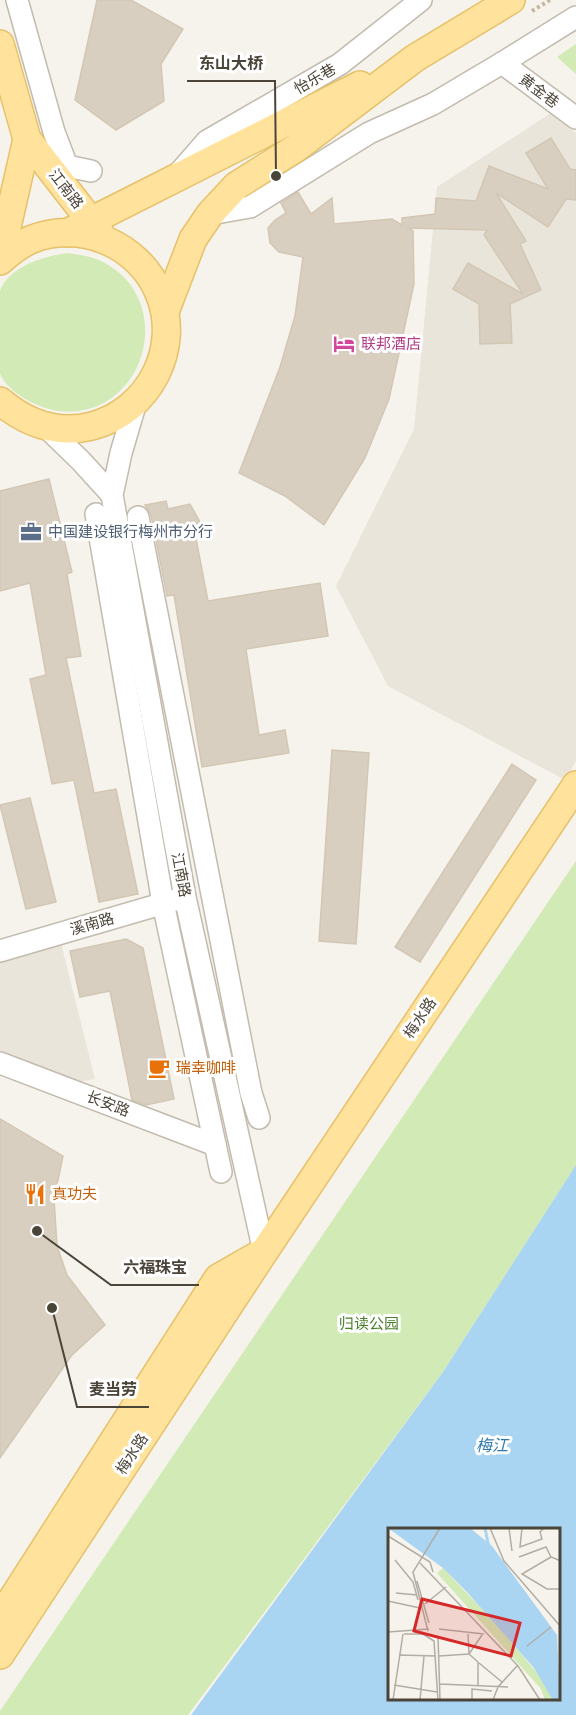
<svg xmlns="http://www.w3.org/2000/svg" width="576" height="1715" viewBox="0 0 576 1715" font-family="'PT Sans Narrow','Noto Sans SC',sans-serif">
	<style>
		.residential { fill: #eae5da }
		.green { fill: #d2eab5 }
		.water { fill: #a9d4f2; fill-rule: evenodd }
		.building { fill: #d8cfc1; stroke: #d3c7b4; stroke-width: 1.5 }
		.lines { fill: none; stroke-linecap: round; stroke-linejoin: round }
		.minor-casing { stroke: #c2bbae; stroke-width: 24 }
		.major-casing { stroke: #e6c16a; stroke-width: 30 }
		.path { stroke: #c4b79f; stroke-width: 4; stroke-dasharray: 3 3; stroke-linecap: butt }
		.minor { stroke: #fff; stroke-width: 21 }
		.major { stroke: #ffe39c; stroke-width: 27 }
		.labels { text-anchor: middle; stroke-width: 6; stroke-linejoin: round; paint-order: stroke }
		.street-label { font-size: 15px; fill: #4b4439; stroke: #fff }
		.hotel-label { font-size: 15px; fill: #b23c85; stroke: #fff; text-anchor: start }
		.service-label { font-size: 15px; fill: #4e5e75; stroke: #fff; text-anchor: start }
		.food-label { font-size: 15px; fill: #c56008; stroke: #fff; text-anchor: start }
		.park-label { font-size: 15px; fill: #4a7f2a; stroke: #fff }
		.water-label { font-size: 16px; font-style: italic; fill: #2e7ab2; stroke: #fff }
		.inset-river { fill: none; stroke: #a9d4f2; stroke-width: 3 }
		.inset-road { fill: none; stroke: #b2ada4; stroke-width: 1.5 }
		.view { fill: #d62828; fill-opacity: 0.15; stroke: #d62828; stroke-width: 3 }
		.inset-edge { fill: none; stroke: #4b4439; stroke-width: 3 }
		.leader { fill: none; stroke: #4b4439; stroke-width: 2 }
		.callout-dot { fill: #4b4439; stroke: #fff; stroke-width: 2 }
		.callout-label { font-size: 16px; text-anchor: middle; font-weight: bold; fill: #4b4439; stroke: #fff; stroke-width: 6; stroke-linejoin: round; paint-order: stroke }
	</style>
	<rect width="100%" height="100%" fill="#f6f3ec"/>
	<!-- residential -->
	<g class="residential">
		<polygon points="551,113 576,133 576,761 565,780 388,686 336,586 414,429 437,187"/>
		<polygon points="61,943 95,1079 73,1083 0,1053 0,960"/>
	</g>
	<!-- green -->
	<g class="green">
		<polygon points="576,44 576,74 557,57"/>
		<path d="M68,253C80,255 92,256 103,262C179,301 145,420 59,411C40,409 7,393 0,373C0,365 0,338 0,328C0,317 0,301 0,291C9,266 45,256 68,253Z"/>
		<polygon points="576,861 576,1165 443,1372 188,1715 0,1715 0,1711"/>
	</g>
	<!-- water -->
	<path class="water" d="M576,1165V1715H191L443,1372ZM390,1529H560V1698H390Z"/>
	<!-- building -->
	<g class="building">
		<polygon points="97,0 131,0 183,29 161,64 164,101 116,130 75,100"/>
		<polygon points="551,138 570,169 576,170 576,200 566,199 548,227 496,193 526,241 520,244 541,290 510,304 512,343 480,344 479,304 453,289 468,263 523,294 484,235 487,230 408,228 413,231 414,284 389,399 365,458 324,525 285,496 239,473 280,367 295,316 303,257 279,252 270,243 268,228 275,220 286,213 281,203 298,192 311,214 332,198 334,224 392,219 402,225 402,218 435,214 436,198 476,201 489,166 548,189 526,153"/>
		<polygon points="49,479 72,572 67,574 81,656 66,658 94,793 116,789 138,894 99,902 74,780 52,784 30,679 46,675 30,583 0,591 0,491"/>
		<polygon points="166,501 168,509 190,504 200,522 194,528 208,601 320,583 328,636 246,649 259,735 285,730 289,753 202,767 174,595 167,596 151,515 145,505"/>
		<polygon points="332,750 369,753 356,944 319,941"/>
		<polygon points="512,764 536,780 420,962 395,947"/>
		<polygon points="30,798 56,902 26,909 0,805"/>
		<polygon points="126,939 143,948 174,1099 146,1105 132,1100 110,991 80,997 70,951"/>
		<polygon points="0,1119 63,1156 54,1199 57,1246 67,1275 105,1325 72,1355 0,1458"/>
	</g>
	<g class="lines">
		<defs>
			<g id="minor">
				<polyline points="17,0 54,132 67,166 91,171"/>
				<polyline points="502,63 576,118"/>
				<polyline points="180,172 207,141 340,64 421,0"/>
				<polyline points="210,214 250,207 369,133 433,104 502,63 576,17"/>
				<polyline points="136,402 121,453 112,495 185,897 264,1252"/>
				<polyline points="45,426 81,461 112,495"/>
				<polyline points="96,514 163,903 221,1172"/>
				<polyline points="138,517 251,1093 259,1118"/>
				<polyline points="0,951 175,900"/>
				<polyline points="0,1063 215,1145"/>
			</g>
			<g id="major">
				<polyline points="0,44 27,139 100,233"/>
				<polyline points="67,233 360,85"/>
				<polyline points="0,258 27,139"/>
				<path d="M0,261C9,253 19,245 30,240C79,219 139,244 159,293C182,348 149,411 92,426C58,435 26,423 0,401"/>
				<polyline points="165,312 193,239 210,214 236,186 296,148 415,58 511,0"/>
				<polyline points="0,1618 218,1278 260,1254"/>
				<polyline points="0,1655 264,1252 576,785"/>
			</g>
		</defs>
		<!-- minor casing -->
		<use href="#minor" class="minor-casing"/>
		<!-- major casing -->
		<use href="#major" class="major-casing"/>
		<!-- path -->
		<polyline class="path" points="532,11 550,0"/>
		<!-- minor -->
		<use href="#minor" class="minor"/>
		<!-- major -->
		<use href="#major" class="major"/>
	</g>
	<!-- icons -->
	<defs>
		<symbol id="hotel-bare" viewBox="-9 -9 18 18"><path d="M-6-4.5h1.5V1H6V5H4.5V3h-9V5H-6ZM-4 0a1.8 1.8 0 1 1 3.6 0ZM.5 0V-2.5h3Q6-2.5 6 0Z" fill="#d1479c" stroke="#fff" stroke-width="2.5" paint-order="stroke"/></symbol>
		<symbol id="office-bare" viewBox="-9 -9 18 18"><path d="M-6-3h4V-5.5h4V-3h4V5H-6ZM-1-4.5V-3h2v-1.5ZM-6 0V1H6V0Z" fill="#5c6f8a" stroke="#fff" stroke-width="2.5" paint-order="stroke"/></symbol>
		<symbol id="cafe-bare" viewBox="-9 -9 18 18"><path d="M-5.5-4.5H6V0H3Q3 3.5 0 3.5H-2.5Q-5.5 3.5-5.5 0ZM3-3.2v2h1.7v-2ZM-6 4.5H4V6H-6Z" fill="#e8710a" stroke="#fff" stroke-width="2.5" paint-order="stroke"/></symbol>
		<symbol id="restaurant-bare" viewBox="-9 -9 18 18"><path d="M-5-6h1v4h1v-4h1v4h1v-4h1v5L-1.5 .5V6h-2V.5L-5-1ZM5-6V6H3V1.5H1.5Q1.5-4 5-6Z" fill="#e8710a" stroke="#fff" stroke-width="2.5" paint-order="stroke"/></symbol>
	</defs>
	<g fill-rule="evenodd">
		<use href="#hotel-bare" x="329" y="329" width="30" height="30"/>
		<use href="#office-bare" x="16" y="517" width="30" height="30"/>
		<use href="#cafe-bare" x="144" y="1053" width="30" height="30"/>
		<use href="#restaurant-bare" x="20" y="1179" width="30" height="30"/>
	</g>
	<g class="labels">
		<!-- street labels -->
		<g class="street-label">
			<text transform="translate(315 79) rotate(-30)" y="5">怡乐巷</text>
			<text transform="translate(539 91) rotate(37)" y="5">黄金巷</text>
			<text transform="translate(66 189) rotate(52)" y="5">江南路</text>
			<text transform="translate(181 875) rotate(79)" y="5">江南路</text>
			<text transform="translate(92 924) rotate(-16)" y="5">溪南路</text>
			<text transform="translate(420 1018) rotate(-56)" y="5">梅水路</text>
			<text transform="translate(108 1104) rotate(21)" y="5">长安路</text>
			<text transform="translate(132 1454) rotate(-57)" y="5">梅水路</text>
		</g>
		<!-- hotel labels -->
		<g class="hotel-label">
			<text x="361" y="349">联邦酒店</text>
		</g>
		<!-- service labels -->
		<g class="service-label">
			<text x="48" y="537">中国建设银行梅州市分行</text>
		</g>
		<!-- food labels -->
		<g class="food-label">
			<text x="176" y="1073">瑞幸咖啡</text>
			<text x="52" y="1199">真功夫</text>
		</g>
		<!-- park labels -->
		<g class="park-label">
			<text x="369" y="1329">归读公园</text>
		</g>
		<!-- water labels -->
		<g class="water-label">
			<text x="492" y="1451">梅江</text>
		</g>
	</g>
	<!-- overview -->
	<g transform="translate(388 1528)">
		<rect width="172" height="172" fill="#f6f3ec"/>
		<path d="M55,40L110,98L158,156L165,172H157L153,161L49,45Z" fill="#d2eab5"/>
		<path d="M0,0H82L104,18L169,107L172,172H165L146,140L78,63L55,40Z" fill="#a9d4f2"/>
		<path class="inset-river" d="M97,0L101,20"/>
		<path class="inset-road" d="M102,0L116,33L173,99M121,0L124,23M134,0L132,19L154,11L152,4L156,0M0,8L42,34L45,44M131,29L158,19L163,29L173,33M163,29L134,46L159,61H173M7,32L25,54L30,72M32,35L130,138L152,172M29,53L41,95M8,65L29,67M0,73L32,80M37,76L58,59M51,101L96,106M40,103L25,44L52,0M0,104L41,101M16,106H35L46,113L50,172M80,106L81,126L90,134V158M50,108L52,172M139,118L163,99M11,127L48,128M51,128L81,126L94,107M91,135L114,154M52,156L120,159M6,157L49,164M84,171V161L104,163M5,172L15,106M32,172L36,128M105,172L110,159L129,138"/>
		<path class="view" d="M34,71L132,95L123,128L26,103Z"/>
		<rect width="172" height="172" class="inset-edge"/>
	</g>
	<!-- callouts -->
	<path class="leader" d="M276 176L275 81H187M37 1231L111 1285H199M52 1308L77 1407H149"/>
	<g class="callout-dot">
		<circle cx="276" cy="176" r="6"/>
		<circle cx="37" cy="1231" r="6"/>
		<circle cx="52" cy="1308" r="6"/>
	</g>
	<g class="callout-label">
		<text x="231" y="69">东山大桥</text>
		<text x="155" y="1273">六福珠宝</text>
		<text x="113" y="1395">麦当劳</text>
	</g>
</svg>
